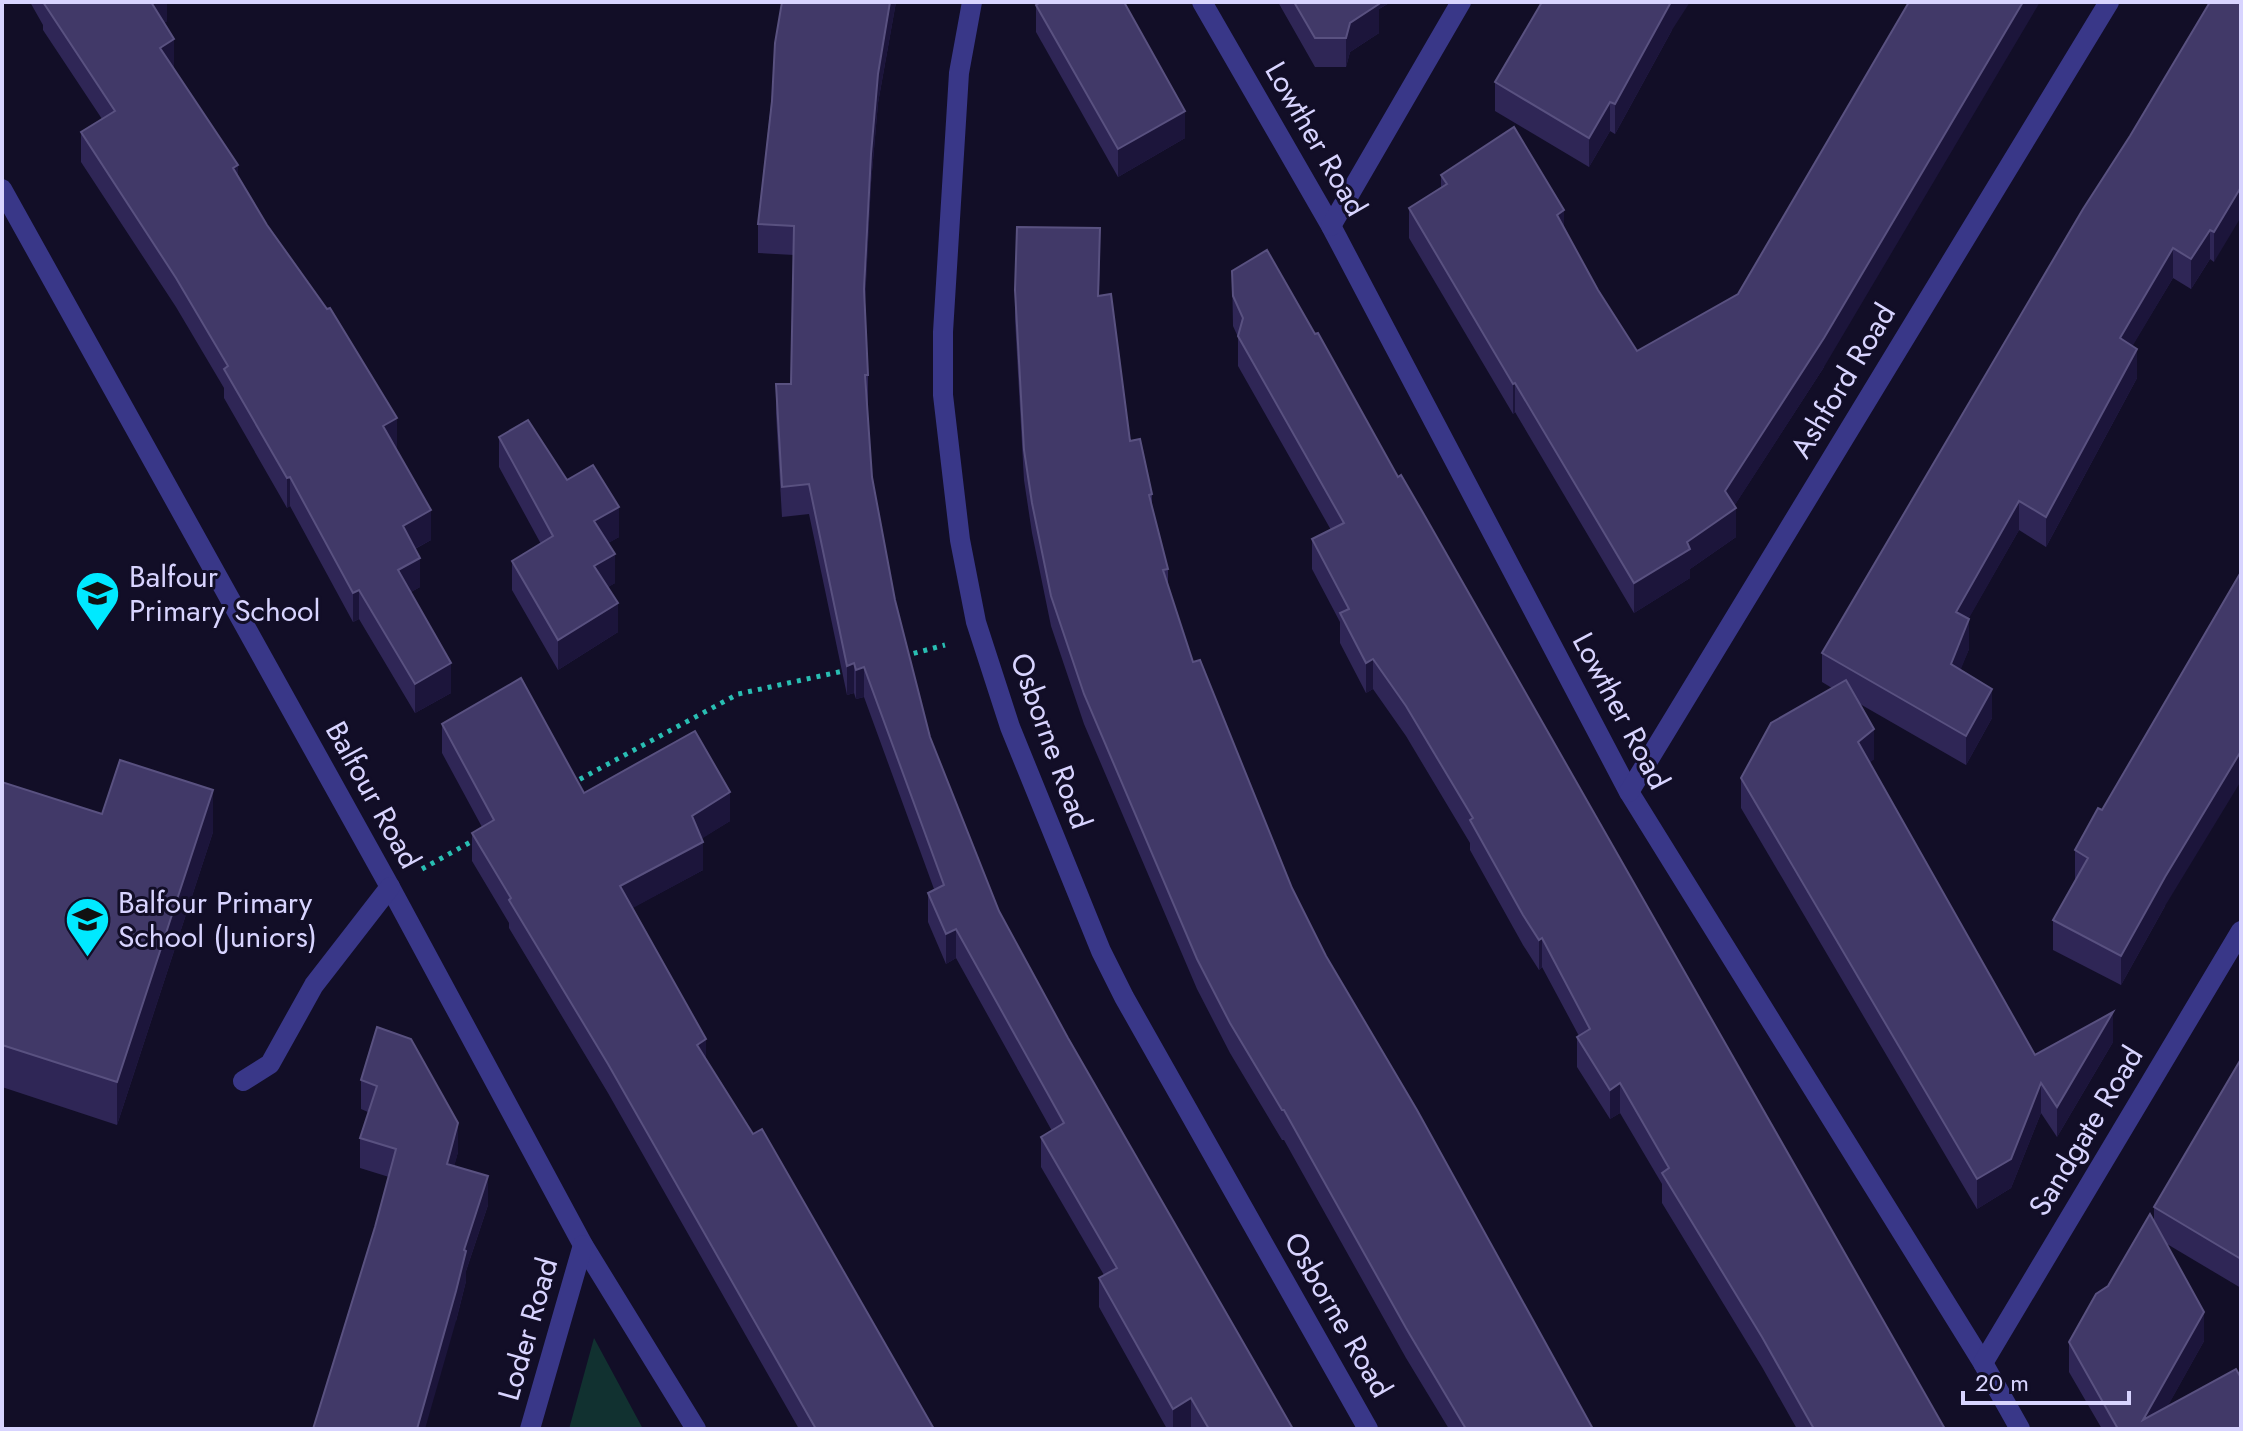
<svg xmlns="http://www.w3.org/2000/svg" width="2243" height="1431" viewBox="0 0 2243 1431" font-family="Jost,sans-serif">
	<style>
		.green { fill: #113130 }
		.lines { fill: none; stroke-linecap: round; stroke-linejoin: round }
		.path { stroke: #29beb3; stroke-width: 5; stroke-dasharray: 4 6; stroke-linecap: butt }
		.minor { stroke: #393788; stroke-width: 20 }
		.wall { fill: #2f2656 }
		.shaded-wall { fill: #1c153b }
		.building { fill: #413968; stroke: #595180; stroke-width: 2 }
		.labels { text-anchor: middle; stroke-width: 6; stroke-linejoin: round; paint-order: stroke }
		.street-label { font-size: 30px; fill: #d8d4ff; stroke: #120e27 }
		.poi-label { font-size: 30px; fill: #d8d4ff; stroke: #120e27; text-anchor: start }
	</style>
	<rect width="100%" height="100%" fill="#120e27"/>
	<!-- green -->
	<polygon class="green" points="594,1338 643,1429 569,1429"/>
	<g class="lines">
		<!-- path -->
		<g class="path">
			<polyline points="904,656 945,645"/>
			<polyline points="571,784 738,694 848,670"/>
			<polyline points="422,869 476,839"/>
		</g>
		<!-- minor -->
		<g class="minor">
			<polyline points="972,2 959,73 943,332 943,395 960,540 976,622 1010,727 1101,951 1124,997 1368,1429"/>
			<polyline points="1202,2 1331,226 1629,792 1983,1363 2020,1429"/>
			<polyline points="2,189 390,887 583,1245 696,1429"/>
			<polyline points="1331,226 1461,2"/>
			<polyline points="1629,792 2109,2"/>
			<polyline points="243,1081 270,1064 314,985 390,887"/>
			<polyline points="1983,1363 2241,931"/>
			<polyline points="530,1429 583,1245"/>
		</g>
	</g>
	<!-- wall -->
	<g class="wall">
		<polygon points="30,2 167,2 167,21 164,23 174,69 397,448 396,448 431,540 415,549 420,587 411,592 451,693 415,713 359,619 353,622 290,506 287,508 224,398 224,388 176,307 81,162 81,132 102,119 43,30 43,25"/>
		<polygon points="782,2 896,2 878,103 871,183 865,303 868,375 868,405 867,405 872,477 895,600 930,737 999,911 1068,1038 1293,1429 1192,1429 1191,1428 1189,1429 1167,1429 1099,1307 1099,1278 1104,1275 1041,1167 1041,1137 1052,1131 956,958 946,964 928,922 928,893 934,889 864,697 856,699 854,693 847,695 809,514 782,517 776,414 776,384 791,384 794,255 758,253 758,224"/>
		<polygon points="1278,2 1391,2 1379,9 1379,33 1350,52 1346,67 1315,67"/>
		<polygon points="2241,2 2214,262 2210,259 2191,289 2173,278 2132,346 2137,378 2046,547 2019,530 1968,619 1969,649 1960,670 1992,718 1966,765 1860,704 1874,759 1869,763 2035,1055 2113,1042 2057,1137 2041,1113 2011,1188 1977,1209 1741,808 1741,778 1832,688 1822,682 1822,653"/>
		<polygon points="1036,5 1185,138 1118,177 1036,32"/>
		<polygon points="1672,30 1615,134 1610,131 1589,167 1495,111 1495,82"/>
		<polygon points="1441,175 1564,228 1598,290 1637,351 1824,367 1734,506 1736,537 1690,569 1690,578 1634,613 1515,412 1513,414 1409,238 1409,208 1441,188"/>
		<polygon points="1100,258 1099,296 1130,441 1152,494 1152,505 1168,569 1168,585 1193,662 1292,888 1326,956 1593,1429 1449,1429 1406,1358 1284,1140 1282,1140 1230,1053 1197,989 1084,724 1051,626 1032,533 1024,480 1015,320 1015,290"/>
		<polygon points="1232,271 1398,477 1945,1429 1797,1429 1762,1367 1662,1203 1662,1184 1620,1113 1610,1119 1577,1067 1577,1037 1579,1036 1542,967 1539,970 1523,945 1470,850 1470,843 1406,736 1373,689 1366,693 1340,643 1340,622 1312,569 1312,539 1331,530 1238,366 1238,337 1233,326"/>
		<polygon points="499,437 567,480 619,537 608,543 615,583 608,587 618,632 558,670 512,590 512,561 541,544 499,467"/>
		<polygon points="442,724 584,793 730,821 702,838 703,870 632,908 706,1060 934,1429 799,1429 608,1093 509,928 509,923 472,861 472,833 482,827 442,753"/>
		<polygon points="2,782 102,814 213,832 117,1125 2,1087"/>
		<polygon points="2102,810 2165,906 2121,985 2053,950 2053,920 2076,880 2075,880 2075,850"/>
		<polygon points="377,1027 458,1152 454,1166 488,1205 466,1271 466,1281 456,1321 375,1227 389,1177 360,1168 360,1138 368,1112 361,1109 361,1080"/>
		<polygon points="2241,1059 2241,1288 2167,1244 2204,1341 2167,1407 2241,1429 2102,1429 2069,1372 2069,1342 2154,1221 2154,1207"/>
	</g>
	<!-- shaded-wall -->
	<g class="shaded-wall">
		<polygon points="151,2 167,2 167,21 151,31"/>
		<polygon points="890,2 896,2 878,103 871,183 864,318 864,289 871,154 878,74"/>
		<polygon points="1369,2 1391,2 1379,9 1379,33 1350,52 1346,67 1346,38 1350,23"/>
		<polygon points="1671,2 1690,2 1672,30 1615,134 1615,104"/>
		<polygon points="2023,2 2040,2 1824,367 1731,511 1736,508 1736,537 1690,569 1690,578 1634,613 1634,583 1687,542 1725,491"/>
		<polygon points="174,39 174,68 160,77 160,48"/>
		<polygon points="1610,102 1610,131 1589,167 1589,138"/>
		<polygon points="1185,111 1185,138 1118,177 1118,149"/>
		<polygon points="238,165 238,195 233,168"/>
		<polygon points="2241,187 2241,217 2214,262 2214,232"/>
		<polygon points="1564,210 1564,240 1557,215"/>
		<polygon points="2210,230 2210,259 2191,289 2191,259"/>
		<polygon points="2173,248 2173,278 2120,367 2120,338"/>
		<polygon points="2137,349 2137,378 2046,547 2046,517"/>
		<polygon points="1515,383 1515,412 1513,414 1513,384"/>
		<polygon points="397,418 397,448 383,455 383,426"/>
		<polygon points="290,477 290,506 287,508 287,478"/>
		<polygon points="2019,501 2019,530 1956,641 1956,612"/>
		<polygon points="619,507 619,537 594,551 594,521"/>
		<polygon points="431,510 431,540 403,555 403,526"/>
		<polygon points="615,554 615,583 594,596 594,566"/>
		<polygon points="420,558 420,587 398,599 398,570"/>
		<polygon points="359,590 359,619 353,622 353,593"/>
		<polygon points="618,603 618,632 558,670 558,640"/>
		<polygon points="1969,619 1969,649 1951,694 1951,664"/>
		<polygon points="1373,659 1373,689 1366,693 1366,663"/>
		<polygon points="451,663 451,693 415,713 415,684"/>
		<polygon points="854,663 854,693 847,695 847,666"/>
		<polygon points="864,667 864,697 856,699 856,670"/>
		<polygon points="1992,689 1992,718 1966,765 1966,736"/>
		<polygon points="1874,729 1874,759 1858,771 1858,742"/>
		<polygon points="2241,751 2241,781 2165,906 2121,985 2121,956 2165,877"/>
		<polygon points="213,790 213,832 117,1125 117,1082"/>
		<polygon points="730,792 730,821 692,845 692,816"/>
		<polygon points="703,842 703,870 620,915 620,886"/>
		<polygon points="956,929 956,958 946,964 946,934"/>
		<polygon points="1542,938 1542,967 1539,970 1539,940"/>
		<polygon points="2113,1012 2113,1042 2057,1137 2057,1107"/>
		<polygon points="706,1039 706,1067 697,1045"/>
		<polygon points="1620,1083 1620,1113 1610,1119 1610,1090"/>
		<polygon points="2041,1083 2041,1113 2011,1188 1977,1209 1977,1179"/>
		<polygon points="458,1123 458,1152 447,1194 447,1164"/>
		<polygon points="488,1176 488,1205 466,1271 466,1281 456,1321 425,1429 417,1429 464,1250"/>
		<polygon points="2204,1312 2204,1341 2155,1429 2143,1420"/>
		<polygon points="1191,1398 1191,1428 1189,1429 1173,1429 1173,1409"/>
	</g>
	<!-- building -->
	<g class="building">
		<polygon points="43,2 151,2 174,39 160,48 238,165 233,168 267,225 327,309 330,308 397,418 383,426 431,510 403,526 420,558 398,570 451,663 415,684 359,590 353,593 290,477 287,478 224,369 228,366 176,278 81,132 115,111"/>
		<polygon points="782,2 890,2 878,74 871,154 864,289 868,375 865,375 872,477 895,600 930,737 999,911 1068,1038 1293,1429 1209,1429 1191,1398 1173,1409 1099,1278 1117,1268 1041,1137 1064,1123 956,929 946,934 928,893 944,885 864,667 856,670 854,663 847,666 809,484 782,487 776,384 791,384 794,226 758,224 772,101 775,43"/>
		<polygon points="1041,2 1124,2 1185,111 1118,149 1036,5"/>
		<polygon points="1294,2 1378,2 1379,4 1350,23 1346,38 1315,38"/>
		<polygon points="1542,2 1671,2 1615,104 1610,102 1589,138 1495,82"/>
		<polygon points="1909,2 2023,2 1824,338 1725,491 1736,508 1687,542 1690,549 1634,583 1515,383 1513,384 1409,208 1447,184 1441,175 1514,127 1564,210 1557,215 1598,290 1637,351 1738,294"/>
		<polygon points="2210,2 2241,2 2241,187 2214,232 2210,230 2191,259 2173,248 2120,338 2137,349 2046,517 2019,501 1956,612 1969,619 1951,664 1992,689 1966,736 1822,653 2083,209 2130,136"/>
		<polygon points="1017,227 1100,228 1098,296 1111,294 1130,441 1140,439 1152,494 1149,495 1168,569 1163,570 1193,662 1200,660 1292,888 1326,956 1417,1110 1593,1429 1466,1429 1406,1328 1284,1110 1282,1110 1230,1023 1197,959 1084,694 1051,596 1032,503 1024,450 1015,290"/>
		<polygon points="1267,250 1315,334 1318,333 1398,477 1401,475 1422,511 1945,1429 1814,1429 1762,1337 1662,1173 1669,1168 1620,1083 1610,1090 1577,1037 1590,1029 1542,938 1539,940 1523,915 1470,820 1473,818 1406,706 1373,659 1366,663 1340,613 1349,609 1312,539 1344,523 1238,336 1243,318 1233,296 1232,271"/>
		<polygon points="528,420 567,480 593,465 619,507 594,521 615,554 594,566 618,603 558,640 512,561 553,536 499,437"/>
		<polygon points="2241,572 2241,751 2165,877 2121,956 2053,920 2088,858 2075,850 2098,808 2102,810"/>
		<polygon points="521,678 584,793 695,731 730,792 692,816 703,842 620,886 706,1039 697,1045 753,1134 762,1129 934,1429 816,1429 608,1064 509,900 511,898 472,833 494,820 442,724"/>
		<polygon points="1846,680 1874,729 1858,742 2035,1055 2113,1012 2057,1107 2041,1083 2011,1159 1977,1179 1741,778 1771,723"/>
		<polygon points="120,760 213,790 117,1082 2,1045 2,782 102,814"/>
		<polygon points="377,1027 411,1039 458,1123 447,1164 488,1176 464,1250 466,1251 456,1291 417,1429 313,1429 375,1227 396,1149 360,1138 377,1086 361,1080"/>
		<polygon points="2241,1059 2241,1259 2154,1207"/>
		<polygon points="2150,1214 2204,1312 2143,1420 2236,1369 2241,1378 2241,1429 2118,1429 2069,1342 2096,1294 2108,1286"/>
	</g>
	<!-- icons -->
	<defs>
		<symbol id="school-pin" viewBox="-11 -11 22 30"><path d="M0 17L-7.5 6A9.5 9.5 0 1 1 7.5 6Z" fill="#00e9ff" stroke="#120e27"/><path d="M0-5L7-2L0 1L-7-2ZM-4 1L0 2.5L4 1V4Q0 6-4 4Z" fill="#111"/></symbol>
	</defs>
	<g fill-rule="evenodd">
		<use href="#school-pin" x="72" y="568" width="51" height="69"/>
		<use href="#school-pin" x="62" y="894" width="51" height="69"/>
	</g>
	<g class="labels">
		<!-- street labels -->
		<g class="street-label">
			<text transform="translate(1316 139) rotate(60)" y="10">Lowther Road</text>
			<text transform="translate(1843 381) rotate(-59)" y="10">Ashford Road</text>
			<text transform="translate(1621 711) rotate(62)" y="10">Lowther Road</text>
			<text transform="translate(1051 741) rotate(70)" y="10">Osborne Road</text>
			<text transform="translate(373 795) rotate(61)" y="10">Balfour Road</text>
			<text transform="translate(2086 1131) rotate(-59)" y="10">Sandgate Road</text>
			<text transform="translate(1338 1315) rotate(60)" y="10">Osborne Road</text>
			<text transform="translate(528 1329) rotate(-74)" y="10">Loder Road</text>
		</g>
		<!-- poi labels -->
		<g class="poi-label">
			<text x="129" y="587">Balfour<tspan x="129" dy="34">Primary School</tspan></text>
			<text x="118" y="913">Balfour Primary<tspan x="118" dy="34">School (Juniors)</tspan></text>
		</g>
	</g>
	<!-- border -->
	<rect width="2243" height="1431" fill="none" stroke="#d8d4ff" stroke-width="8"/>
	<!-- scale -->
	<path d="M1963 1391v12h166v-12" fill="none" stroke="#d8d4ff" stroke-width="4"/>
	<text x="1975" y="1391" font-size="24" fill="#d8d4ff" stroke="#120e27" stroke-width="6" paint-order="stroke">20 m</text>
</svg>
